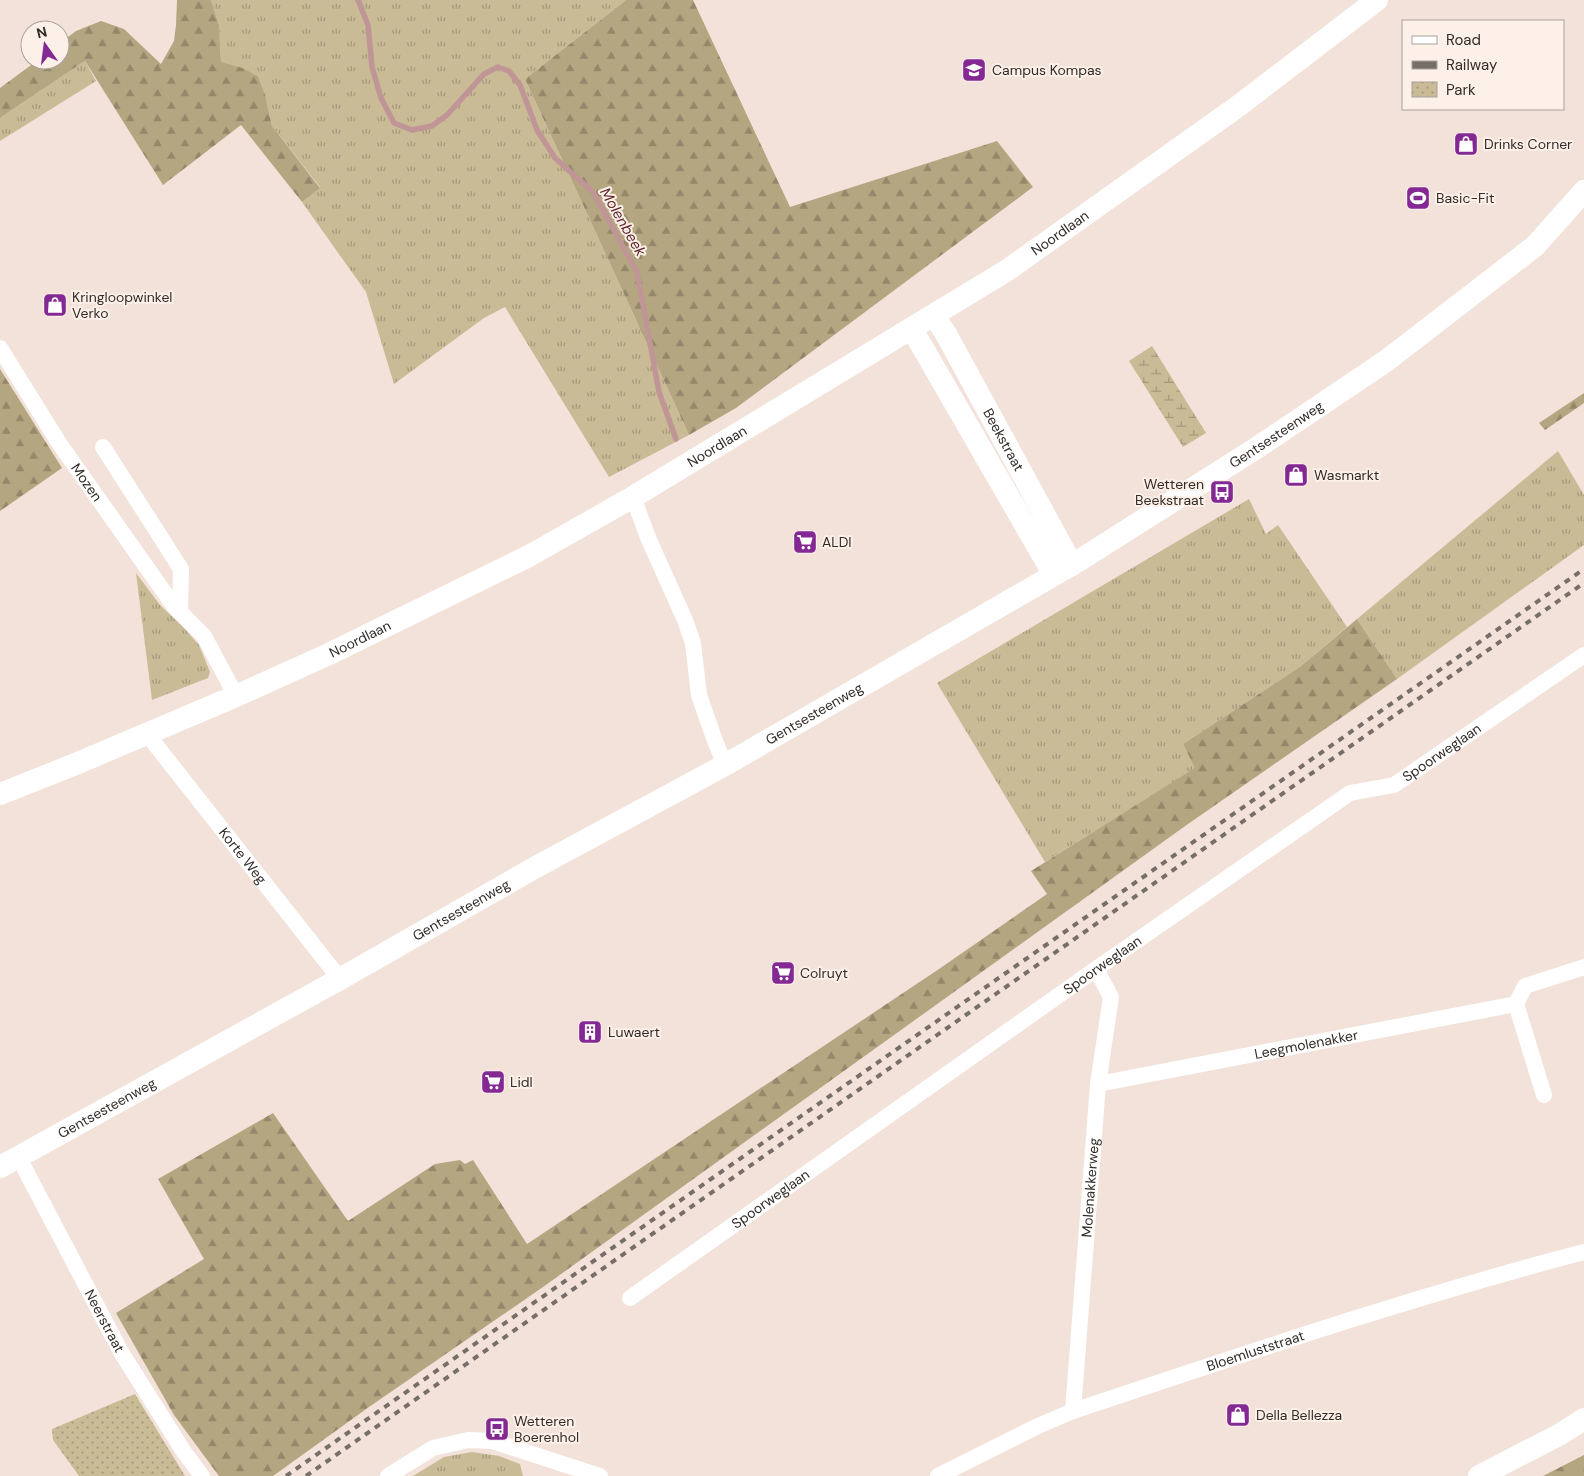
<svg xmlns="http://www.w3.org/2000/svg" width="1584" height="1476" viewBox="0 0 1584 1476" font-family="'DM Sans',sans-serif">
	<style>
		.grass { fill: url(#grass-tufts) }
		.forest { fill: url(#forest-firs) }
		.wetland { fill: url(#wetland-marsh) }
		.park { fill: url(#park-dots) }
		.lines { fill: none; stroke-linecap: round; stroke-linejoin: round }
		.stream { stroke: #c09596; stroke-width: 5.5 }
		.street { stroke: #fff; stroke-width: 16 }
		.secondary { stroke: #fff; stroke-width: 22 }
		.rail { stroke: #776e68; stroke-width: 4; stroke-dasharray: 6 6; stroke-linecap: butt }
		.labels { text-anchor: middle; stroke-width: 4; stroke-linejoin: round; paint-order: stroke }
		.poi-label { font-size: 14px; fill: #322c28; stroke: #fdf0e8; text-anchor: start }
		.street-label { font-size: 14px; fill: #322c28; stroke: #fdf0e8 }
		.water-label { font-size: 15px; font-style: italic; fill: #622a2f; stroke: #fdf0e8 }
	</style>
	<defs>
		<pattern id="grass-tufts" width="24" height="20" patternUnits="userSpaceOnUse" patternTransform="scale(1.25)"><rect width="24" height="20" fill="#cabb97"/><path d="M3 7l-1-3M5 7V3M7 7l1-3M15 17l-1-3M17 17v-4M19 17l1-3" fill="none" stroke="#a5987b"/></pattern>
		<pattern id="forest-firs" width="22" height="20" patternUnits="userSpaceOnUse" patternTransform="scale(1.25)"><rect width="22" height="20" fill="#b5a682"/><path d="M5 1l3.5 6h-7zM16 11l3.5 6h-7z" fill="#94876a"/></pattern>
		<pattern id="wetland-marsh" width="20" height="14" patternUnits="userSpaceOnUse" patternTransform="scale(1.25)"><rect width="20" height="14" fill="#cabb97"/><path d="M1 5h8M5 5V1M11 12h8M15 12V8" fill="none" stroke="#a5987b"/></pattern>
		<pattern id="park-dots" width="8" height="8" patternUnits="userSpaceOnUse" patternTransform="scale(1.25)"><rect width="8" height="8" fill="#cabb97"/><path d="M2 2h.1M6 6h.1" fill="none" stroke="#a5987b" stroke-width="1.8" stroke-linecap="round"/></pattern>
	</defs>
	<rect width="100%" height="100%" fill="#f2e2d9"/>
	<!-- grass -->
	<g class="grass">
		<polygon points="211,0 626,0 525,79 689,435 609,477 505,307 484,318 394,384 366,292 302,202 320,187 272,126 265,94 258,76 243,68 221,63 219,25"/>
		<polygon points="85,61 96,81 0,141 0,118"/>
		<polygon points="1558,451 1584,495 1584,545 1397,679 1357,619"/>
		<polygon points="1249,499 1266,534 1278,525 1347,627 1301,666 1183,744 1196,768 1045,862 937,683"/>
		<polygon points="136,573 160,605 183,627 199,645 210,672 208,678 152,700"/>
		<polygon points="472,1452 499,1456 520,1464 523,1476 413,1476 444,1457"/>
	</g>
	<!-- forest -->
	<g class="forest">
		<polygon points="177,0 211,0 219,25 221,62 243,68 258,76 265,94 272,126 320,188 302,202 241,125 163,185 85,61 0,118 0,88 38,60 60,60 60,43 76,31 101,21 124,29 161,64 174,41 176,25"/>
		<polygon points="626,0 693,0 790,207 997,141 1033,187 736,408 689,435 525,79"/>
		<polygon points="0,369 62,468 0,511"/>
		<polygon points="1584,393 1584,403 1545,430 1539,423"/>
		<polygon points="1357,619 1397,679 1188,824 543,1287 369,1407 273,1476 219,1476 174,1415 116,1313 204,1259 158,1179 273,1113 348,1221 435,1164 460,1160 465,1164 473,1160 527,1244 939,969 1047,894 1031,871 1195,768 1183,744 1301,666"/>
		<polygon points="1584,1455 1584,1476 1543,1476"/>
	</g>
	<!-- wetland -->
	<polygon class="wetland" points="1152,346 1206,433 1183,447 1129,361"/>
	<!-- park -->
	<polygon class="park" points="135,1394 185,1476 79,1476 53,1440 52,1429"/>
	<g class="lines">
		<!-- stream -->
		<polyline class="stream" points="358,0 368,25 372,67 381,98 394,123 412,130 432,126 447,115 484,74 498,67 509,71 520,85 537,130 555,158 593,192 637,272 659,392 676,439"/>
		<!-- street -->
		<g class="street">
			<path id="s1" d="M0,348L59,443L174,606L204,636L236,696"/>
			<polyline points="103,447 181,569 180,612"/>
			<polyline points="633,497 649,540 685,620 693,643 699,695 715,741 725,765"/>
			<path id="s2" d="M147,734L340,979"/>
			<path id="s3" d="M1098,1084L1516,1004"/>
			<polyline points="1544,1095 1516,1004 1525,986 1584,967"/>
			<path id="s4" d="M19,1158L121,1352L184,1452L202,1476"/>
			<path id="s5" d="M630,1298L1096,969L1350,793L1394,785L1584,655"/>
			<path id="s6" d="M1073,1411L1098,1084L1111,997L1096,969"/>
			<polyline points="388,1476 433,1448 468,1440 492,1441 600,1476"/>
			<path id="s7" d="M938,1476L1038,1426L1073,1411C1242,1355 1411,1297 1584,1252"/>
		</g>
		<!-- secondary -->
		<g class="secondary">
			<path id="s8" d="M934,316L946,334L1072,565"/>
			<polyline points="912,329 1054,575"/>
			<path id="s9" d="M0,794L78,763L236,696L329,654L529,556L633,497L1006,271L1237,107L1377,0"/>
			<path id="s10" d="M0,1167L340,979L536,867L725,765L1080,560L1258,447L1386,361L1535,246L1584,191"/>
			<polyline points="1479,1476 1559,1435 1584,1419"/>
		</g>
		<!-- rail -->
		<g class="rail">
			<polyline points="286,1476 1584,569"/>
			<polyline points="306,1476 1584,583"/>
		</g>
	</g>
	<!-- icons -->
	<defs>
		<symbol id="school-square" viewBox="-11 -11 22 22"><rect x="-9" y="-9" width="18" height="18" rx="4" fill="#842893" stroke="#fdf0e8"/><path d="M0-5L7-2L0 1L-7-2ZM-4 1L0 2.5L4 1V4Q0 6-4 4Z" fill="#fff"/></symbol>
		<symbol id="shop-square" viewBox="-11 -11 22 22"><rect x="-9" y="-9" width="18" height="18" rx="4" fill="#842893" stroke="#fdf0e8"/><path d="M-5-2.5h2.3a2.7 3.5 0 0 1 5.4 0H5L5.5 6h-11ZM-1.5-2.5h3a1.5 2.3 0 0 0-3 0Z" fill="#fff"/></symbol>
		<symbol id="stadium-square" viewBox="-11 -11 22 22"><rect x="-9" y="-9" width="18" height="18" rx="4" fill="#842893" stroke="#fdf0e8"/><path d="M0-5a6.5 5 0 1 0 0 10a6.5 5 0 1 0 0-10ZM-3.5-1.8h7v3.6h-7Z" fill="#fff"/></symbol>
		<symbol id="bus-square" viewBox="-11 -11 22 22"><rect x="-9" y="-9" width="18" height="18" rx="4" fill="#842893" stroke="#fdf0e8"/><path d="M-5-6H5V4H4V6H2V4H-2V6H-4V4H-5ZM-3.5-4V0h7V-4ZM-3.5 1.2v1.5H-2V1.2ZM2 1.2v1.5H3.5V1.2Z" fill="#fff"/></symbol>
		<symbol id="supermarket-square" viewBox="-11 -11 22 22"><rect x="-9" y="-9" width="18" height="18" rx="4" fill="#842893" stroke="#fdf0e8"/><path d="M-6-5.5h2.5l.6 2H6L4.5 2H-2.5L-4.4-4H-6ZM-1.5 3.2a1.3 1.3 0 1 0 .1 0ZM3 3.2a1.3 1.3 0 1 0 .1 0Z" fill="#fff"/></symbol>
		<symbol id="building-square" viewBox="-11 -11 22 22"><rect x="-9" y="-9" width="18" height="18" rx="4" fill="#842893" stroke="#fdf0e8"/><path d="M-4-6H4V6H1V3H-1V6H-4ZM-2.5-4.3h1.7v1.8h-1.7ZM.8-4.3h1.7v1.8H.8ZM-2.5-1h1.7V.8h-1.7ZM.8-1h1.7V.8H.8Z" fill="#fff"/></symbol>
	</defs>
	<g fill-rule="evenodd">
		<use href="#school-square" x="960" y="56" width="28" height="28"/>
		<use href="#shop-square" x="1452" y="130" width="28" height="28"/>
		<use href="#stadium-square" x="1404" y="184" width="28" height="28"/>
		<use href="#shop-square" x="41" y="291" width="28" height="28"/>
		<use href="#shop-square" x="1282" y="461" width="28" height="28"/>
		<use href="#bus-square" x="1208" y="478" width="28" height="28"/>
		<use href="#supermarket-square" x="791" y="528" width="28" height="28"/>
		<use href="#supermarket-square" x="769" y="959" width="28" height="28"/>
		<use href="#building-square" x="576" y="1018" width="28" height="28"/>
		<use href="#supermarket-square" x="479" y="1068" width="28" height="28"/>
		<use href="#shop-square" x="1224" y="1401" width="28" height="28"/>
		<use href="#bus-square" x="483" y="1415" width="28" height="28"/>
	</g>
	<g class="labels">
		<!-- poi labels -->
		<g class="poi-label">
			<text x="992" y="75">Campus Kompas</text>
			<text x="1484" y="149">Drinks Corner</text>
			<text x="1436" y="203">Basic-Fit</text>
			<text x="72" y="302">Kringloopwinkel<tspan x="72" dy="16">Verko</tspan></text>
			<text x="1314" y="480">Wasmarkt</text>
			<text x="1204" y="489" text-anchor="end">Wetteren<tspan x="1204" dy="16">Beekstraat</tspan></text>
			<text x="822" y="547">ALDI</text>
			<text x="800" y="978">Colruyt</text>
			<text x="608" y="1037">Luwaert</text>
			<text x="510" y="1087">Lidl</text>
			<text x="1256" y="1420">Della Bellezza</text>
			<text x="514" y="1426">Wetteren<tspan x="514" dy="16">Boerenhol</tspan></text>
		</g>
		<!-- street labels -->
		<g class="street-label">
			<text dy="5" stroke="none"><textPath href="#s9" startOffset="1202">Noordlaan</textPath></text>
			<text dy="5" stroke="none"><textPath href="#s10" startOffset="1472">Gentsesteenweg</textPath></text>
			<text dy="5" stroke="none"><textPath href="#s8" startOffset="142">Beekstraat</textPath></text>
			<text dy="5" stroke="none"><textPath href="#s9" startOffset="798">Noordlaan</textPath></text>
			<text dy="5" stroke="none"><textPath href="#s1" startOffset="160">Mozen</textPath></text>
			<text dy="5" stroke="none"><textPath href="#s9" startOffset="392">Noordlaan</textPath></text>
			<text dy="5" stroke="none"><textPath href="#s10" startOffset="932">Gentsesteenweg</textPath></text>
			<text dy="5" stroke="none"><textPath href="#s5" startOffset="982">Spoorweglaan</textPath></text>
			<text dy="5" stroke="none"><textPath href="#s2" startOffset="155">Korte Weg</textPath></text>
			<text dy="5" stroke="none"><textPath href="#s10" startOffset="528">Gentsesteenweg</textPath></text>
			<text dy="5" stroke="none"><textPath href="#s5" startOffset="578">Spoorweglaan</textPath></text>
			<text dy="5" stroke="none"><textPath href="#s3" startOffset="212">Leegmolenakker</textPath></text>
			<text dy="5" stroke="none"><textPath href="#s10" startOffset="122">Gentsesteenweg</textPath></text>
			<text dy="5" stroke="none"><textPath href="#s6" startOffset="224">Molenakkerweg</textPath></text>
			<text dy="5" stroke="none"><textPath href="#s5" startOffset="172">Spoorweglaan</textPath></text>
			<text dy="5" stroke="none"><textPath href="#s4" startOffset="184">Neerstraat</textPath></text>
			<text dy="5" stroke="none"><textPath href="#s7" startOffset="342">Bloemluststraat</textPath></text>
		</g>
		<!-- water labels -->
		<g class="water-label">
			<text transform="translate(623 222) rotate(60)" y="5">Molenbeek</text>
		</g>
	</g>
	<!-- legend -->
	<rect x="1402" y="20" width="162" height="90" fill="#fdf0e8" stroke="#aca29b"/>
	<rect x="1412" y="36" width="25" height="8" fill="#ffffff" stroke="#aca29b"/>
	<text x="1446" y="45" font-size="15" fill="#322c28">Road</text>
	<rect x="1412" y="61" width="25" height="8" fill="#776e68" stroke="#aca29b"/>
	<text x="1446" y="70" font-size="15" fill="#322c28">Railway</text>
	<rect x="1412" y="82" width="25" height="15" fill="url(#park-dots)" stroke="#aca29b"/>
	<text x="1446" y="95" font-size="15" fill="#322c28">Park</text>
	<!-- north arrow -->
	<g transform="translate(45 45) rotate(346)"><circle r="24" fill="#fdf0e8" stroke="#aca29b"/>
	<path d="M0-4L9 19L0 12L-9 19Z" fill="#842893"/>
	<text y="-8" font-size="14" font-weight="bold" text-anchor="middle" fill="#322c28">N</text>
	</g>
</svg>
